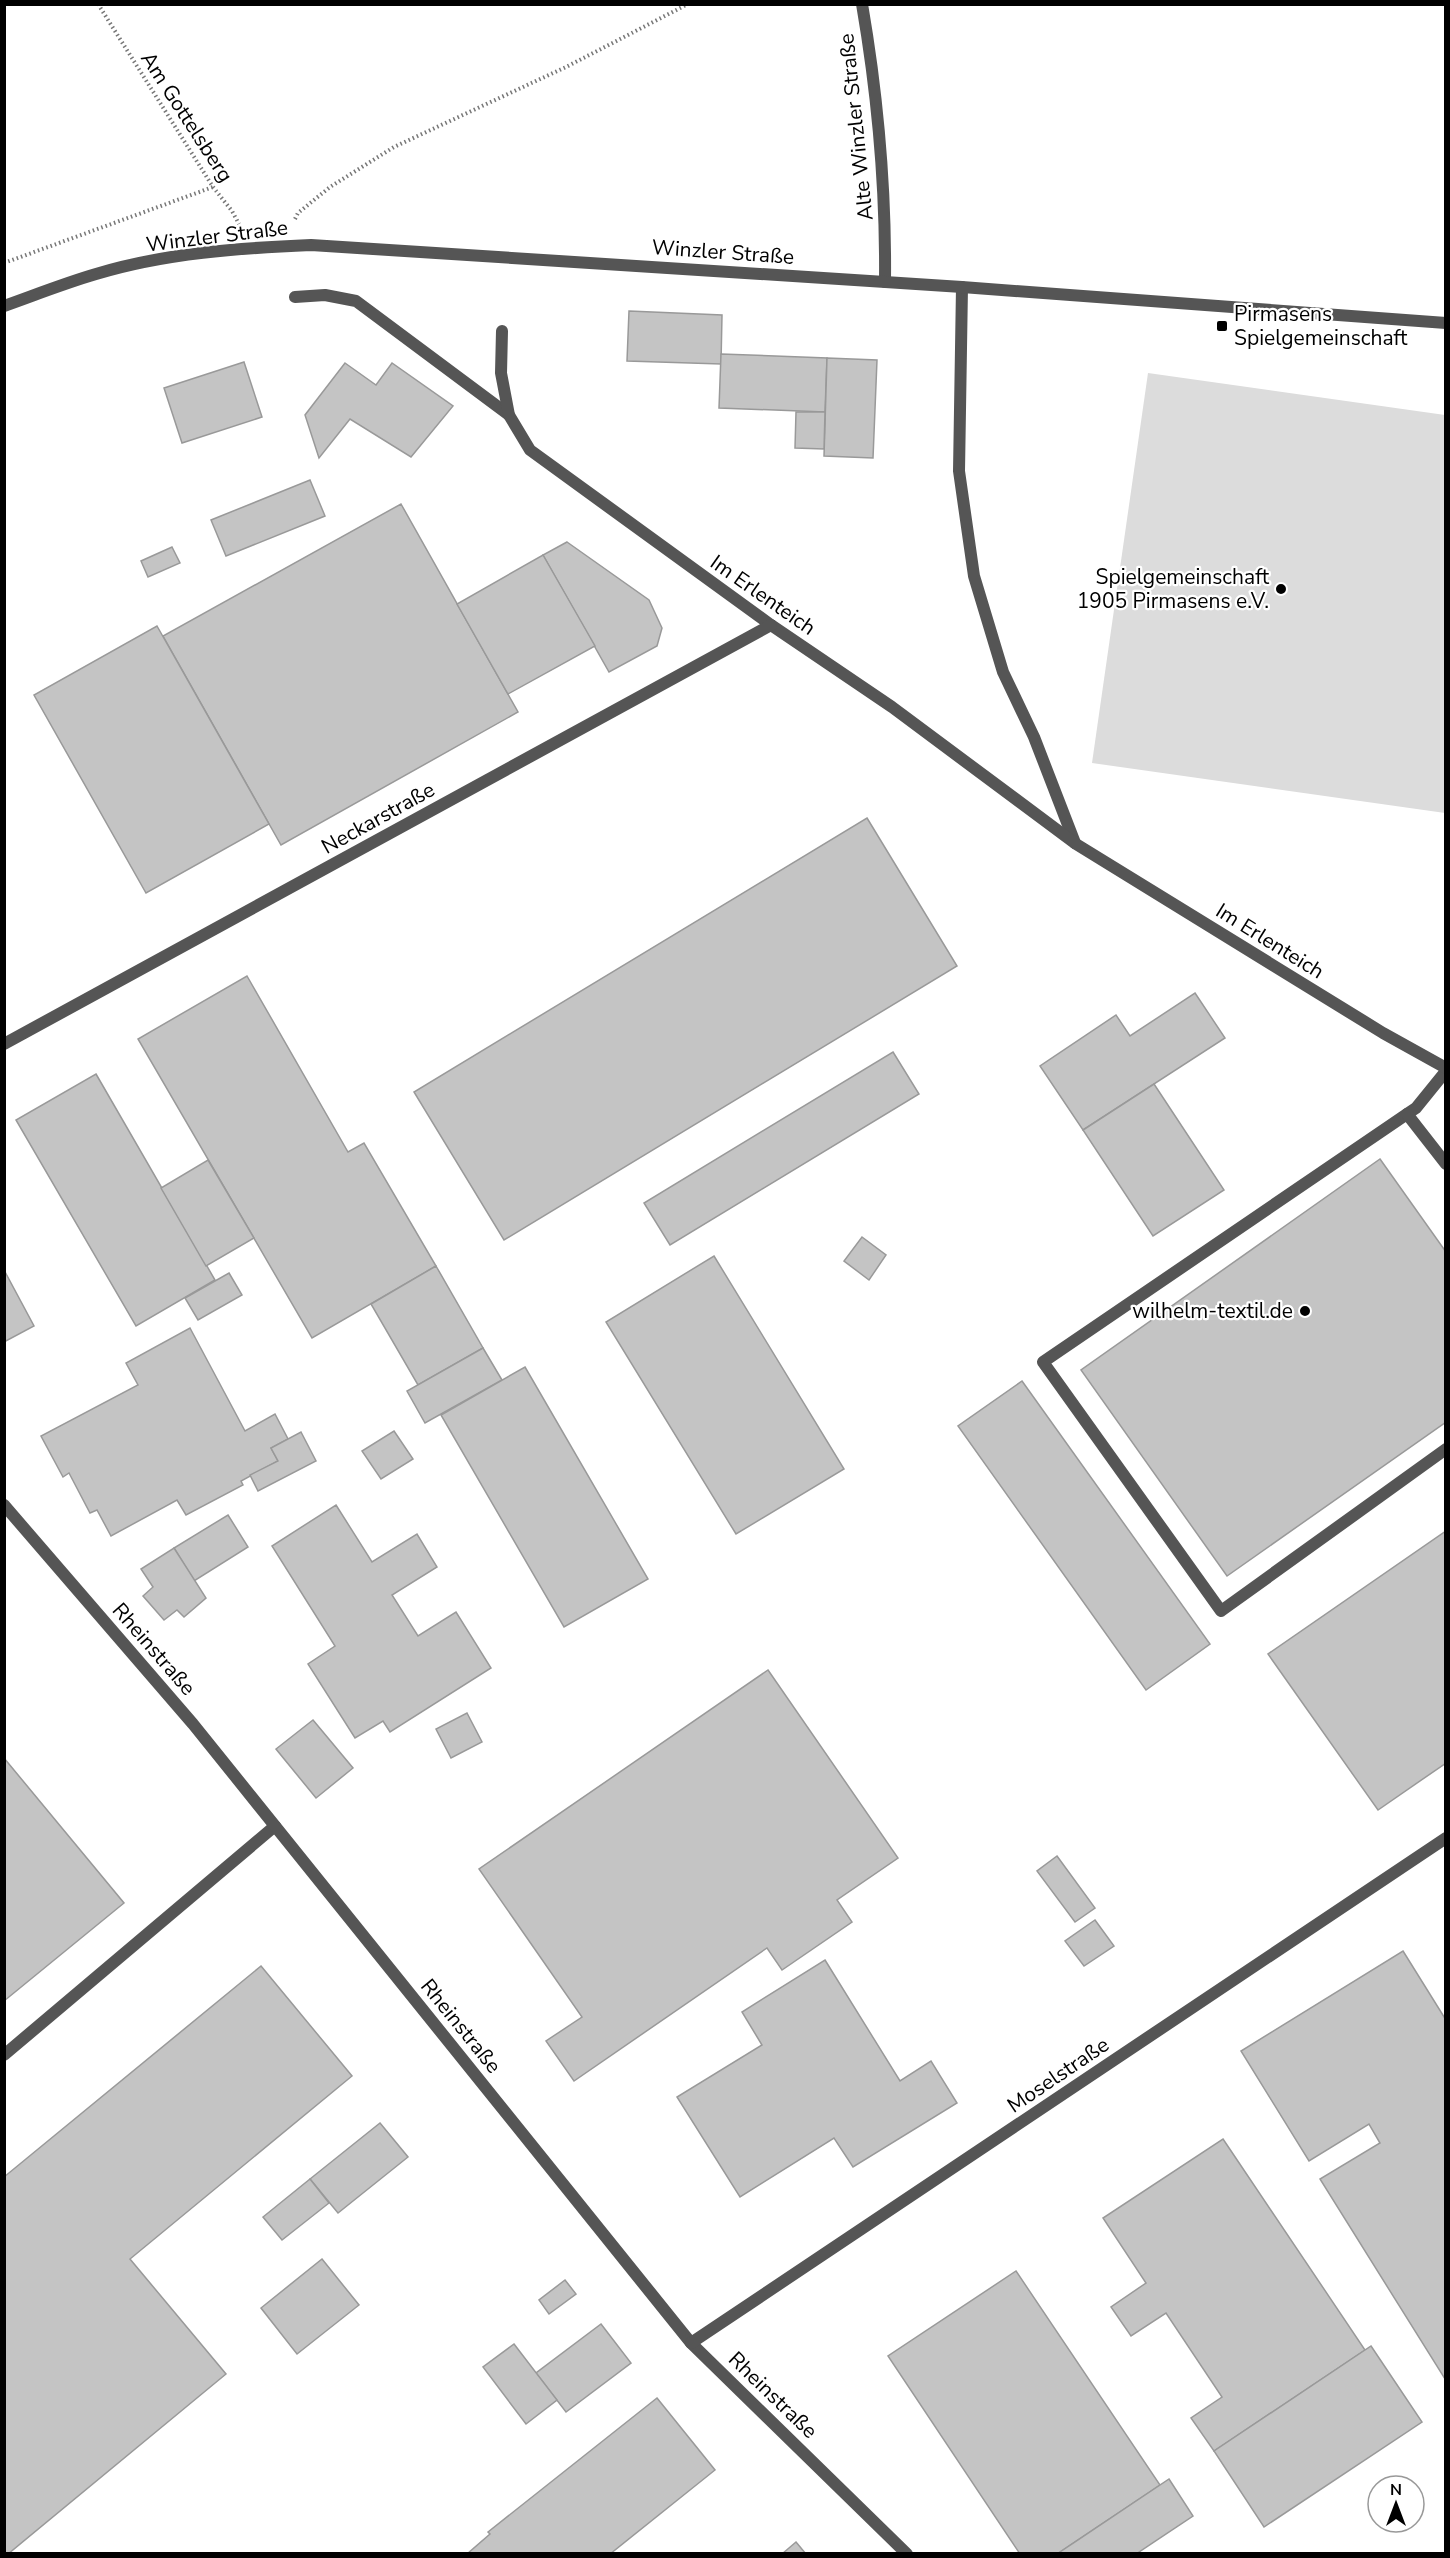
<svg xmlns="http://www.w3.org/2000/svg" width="1450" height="2558" viewBox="0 0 1450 2558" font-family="'Nunito Sans',sans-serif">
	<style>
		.green { fill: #dcdcdc }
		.building { fill: #c4c4c4; stroke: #999; stroke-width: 1.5 }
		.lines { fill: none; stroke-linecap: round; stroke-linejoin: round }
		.path { stroke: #777; stroke-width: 4; stroke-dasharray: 1.5 3; stroke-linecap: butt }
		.service { stroke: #555; stroke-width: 12 }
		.minor { stroke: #555; stroke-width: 12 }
		.tertiary { stroke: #555; stroke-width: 12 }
		.poi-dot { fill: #000; stroke: #fff; stroke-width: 2 }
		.labels { text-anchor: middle; stroke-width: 4.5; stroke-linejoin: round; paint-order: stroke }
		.street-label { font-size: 21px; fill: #000; stroke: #fff }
		.poi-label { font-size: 21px; fill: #000; stroke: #fff; text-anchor: end }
	</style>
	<rect width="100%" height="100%" fill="#fff"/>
	<!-- green -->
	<polygon class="green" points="1148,373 1445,415 1445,813 1092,763"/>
	<!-- building -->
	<g class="building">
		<polygon points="629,311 722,315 721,364 627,361"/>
		<polygon points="721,354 827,358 825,412 719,408"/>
		<polygon points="827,358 877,360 873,458 824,456"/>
		<polygon points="244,362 262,417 182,443 164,388"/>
		<polygon points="345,363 376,385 392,363 453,406 411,457 350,419 319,458 305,415"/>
		<polygon points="796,412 825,412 824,449 795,448"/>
		<polygon points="310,480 325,516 226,556 211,520"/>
		<polygon points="401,504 518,712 281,845 163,636"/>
		<polygon points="567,542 649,600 662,628 657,646 609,672 543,555"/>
		<polygon points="172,547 180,563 148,577 141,561"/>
		<polygon points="543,555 595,646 508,694 457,604"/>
		<polygon points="157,626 269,824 146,893 34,695"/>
		<polygon points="867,818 957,966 504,1240 414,1092"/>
		<polygon points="247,976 348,1152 364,1143 436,1266 312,1338 138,1039"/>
		<polygon points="1195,993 1225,1038 1083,1130 1040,1066 1116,1015 1130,1036"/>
		<polygon points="893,1052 919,1094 670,1245 644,1203"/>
		<polygon points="96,1074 215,1280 136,1326 16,1120"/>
		<polygon points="1154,1084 1224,1190 1153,1236 1083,1130"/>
		<polygon points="1380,1159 1446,1252 1446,1422 1227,1576 1081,1370"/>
		<polygon points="208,1160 254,1238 206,1266 161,1188"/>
		<polygon points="862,1237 886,1255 869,1280 844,1261"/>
		<polygon points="714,1256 844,1469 736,1534 606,1322"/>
		<polygon points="436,1266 483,1348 418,1385 371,1304"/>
		<polygon points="4,1270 34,1326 4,1342"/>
		<polygon points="229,1273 242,1295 198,1320 185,1298"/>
		<polygon points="190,1328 245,1431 275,1414 288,1439 271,1448 278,1461 241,1481 243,1485 186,1515 177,1500 111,1536 97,1510 90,1513 69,1473 63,1477 41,1436 138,1385 126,1363"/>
		<polygon points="483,1348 502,1380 425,1423 407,1391"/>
		<polygon points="525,1367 648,1579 564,1627 441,1415"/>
		<polygon points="1022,1381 1210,1644 1146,1690 958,1426"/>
		<polygon points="394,1431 413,1459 381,1479 362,1451"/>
		<polygon points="301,1432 316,1461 258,1491 250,1475 278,1461 271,1448"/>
		<polygon points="336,1505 372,1562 417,1534 437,1567 392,1595 418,1636 456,1612 491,1668 390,1732 383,1721 355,1738 308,1664 335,1646 272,1546"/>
		<polygon points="228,1515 248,1547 194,1581 174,1548"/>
		<polygon points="1446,1531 1446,1763 1378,1810 1268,1654"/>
		<polygon points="174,1548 206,1598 184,1617 177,1610 164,1620 143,1596 153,1587 141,1569"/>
		<polygon points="768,1670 898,1858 837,1900 852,1922 782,1970 767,1948 574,2081 546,2041 582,2017 479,1869"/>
		<polygon points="467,1713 482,1742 451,1758 436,1729"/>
		<polygon points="313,1720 353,1768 316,1798 276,1749"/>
		<polygon points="4,1758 124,1903 4,2001"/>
		<polygon points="1057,1856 1095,1908 1075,1922 1037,1871"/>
		<polygon points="1095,1920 1114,1946 1084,1966 1065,1941"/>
		<polygon points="1403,1951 1446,2020 1445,2379 1320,2179 1380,2143 1369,2124 1309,2161 1241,2051"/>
		<polygon points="825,1960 900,2081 931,2061 957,2103 853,2167 834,2138 740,2197 677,2097 762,2045 742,2012"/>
		<polygon points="261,1966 352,2076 130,2259 226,2374 8,2554 4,2554 4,2177"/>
		<polygon points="380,2123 408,2157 338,2213 310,2179"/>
		<polygon points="1223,2139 1365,2350 1214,2451 1191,2418 1222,2397 1166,2313 1131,2336 1111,2307 1146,2283 1103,2218"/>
		<polygon points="310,2179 329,2203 282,2240 263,2217"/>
		<polygon points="322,2259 359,2305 297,2354 261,2308"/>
		<polygon points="1016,2271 1160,2485 1057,2554 1020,2554 888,2356"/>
		<polygon points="565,2280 576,2294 549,2314 539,2300"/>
		<polygon points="601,2324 631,2363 566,2412 536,2373"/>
		<polygon points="514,2344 557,2400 526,2424 483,2367"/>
		<polygon points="1371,2346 1422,2422 1264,2527 1214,2451"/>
		<polygon points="657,2398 715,2470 610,2554 467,2554 490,2534 488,2532"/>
		<polygon points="1169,2479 1193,2516 1136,2554 1057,2554"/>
		<polygon points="796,2542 806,2554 782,2554"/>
	</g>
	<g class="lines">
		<!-- path -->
		<g class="path">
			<polyline points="98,4 213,187 232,211 239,224"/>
			<polyline points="295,219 298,213 330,187 394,147 566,67 688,4"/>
			<polyline points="4,263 213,187"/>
		</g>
		<!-- service -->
		<g class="service">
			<polyline points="295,297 325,295 356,301 509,415"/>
			<polyline points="1446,1071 1416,1108 1407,1114 1043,1362 1221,1611 1446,1449"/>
			<polyline points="1407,1114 1446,1164"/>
			<polyline points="4,2055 275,1826"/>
		</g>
		<!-- minor -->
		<g class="minor">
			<path d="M862,4C878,97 886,188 885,282"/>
			<polyline points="962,287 959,471 974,576 1003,672 1034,737 1075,843"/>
			<polyline points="502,331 501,373 509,415 530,450 771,625 892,707 1076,844 1383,1033 1446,1068"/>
			<polyline points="4,1044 771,625"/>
			<polyline points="4,1505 193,1724 691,2343 907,2554"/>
			<polyline points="691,2343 1446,1838"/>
		</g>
		<!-- tertiary -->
		<path class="tertiary" d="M4,306C35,295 65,283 96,274C165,253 240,248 311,245L962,287L1446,323"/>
	</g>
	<!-- markers -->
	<g class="poi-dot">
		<rect x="1216" y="320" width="12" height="12" rx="3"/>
		<circle cx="1281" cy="589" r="6"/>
		<circle cx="1305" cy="1311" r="6"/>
	</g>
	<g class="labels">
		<!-- street labels -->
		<g class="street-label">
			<text transform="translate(187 117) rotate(57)" y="7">Am Gottelsberg</text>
			<text transform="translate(856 127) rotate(-96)" y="7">Alte Winzler Straße</text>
			<text transform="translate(217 236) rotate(-7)" y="7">Winzler Straße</text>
			<text transform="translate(723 252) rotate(4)" y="7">Winzler Straße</text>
			<text transform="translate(763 595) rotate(35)" y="7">Im Erlenteich</text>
			<text transform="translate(378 818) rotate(-29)" y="7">Neckarstraße</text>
			<text transform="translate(1270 941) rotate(32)" y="7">Im Erlenteich</text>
			<text transform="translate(154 1649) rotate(49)" y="7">Rheinstraße</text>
			<text transform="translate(461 2026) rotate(51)" y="7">Rheinstraße</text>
			<text transform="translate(1058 2075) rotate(-34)" y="7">Moselstraße</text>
			<text transform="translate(773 2395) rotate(44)" y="7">Rheinstraße</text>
		</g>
		<!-- poi labels -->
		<g class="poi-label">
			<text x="1234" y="321" text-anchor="start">Pirmasens<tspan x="1234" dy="24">Spielgemeinschaft</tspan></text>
			<text x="1269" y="584">Spielgemeinschaft<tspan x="1269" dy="24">1905 Pirmasens e.V.</tspan></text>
			<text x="1293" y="1318">wilhelm-textil.de</text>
		</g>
	</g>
	<!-- border -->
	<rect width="1450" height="2558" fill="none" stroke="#000000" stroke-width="12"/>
	<!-- north arrow -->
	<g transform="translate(1396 2504)"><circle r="28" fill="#ffffff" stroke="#999999" stroke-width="1.5"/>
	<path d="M0-4.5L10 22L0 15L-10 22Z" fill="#000000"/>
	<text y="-9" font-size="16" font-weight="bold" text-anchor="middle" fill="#000000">N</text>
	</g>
</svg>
